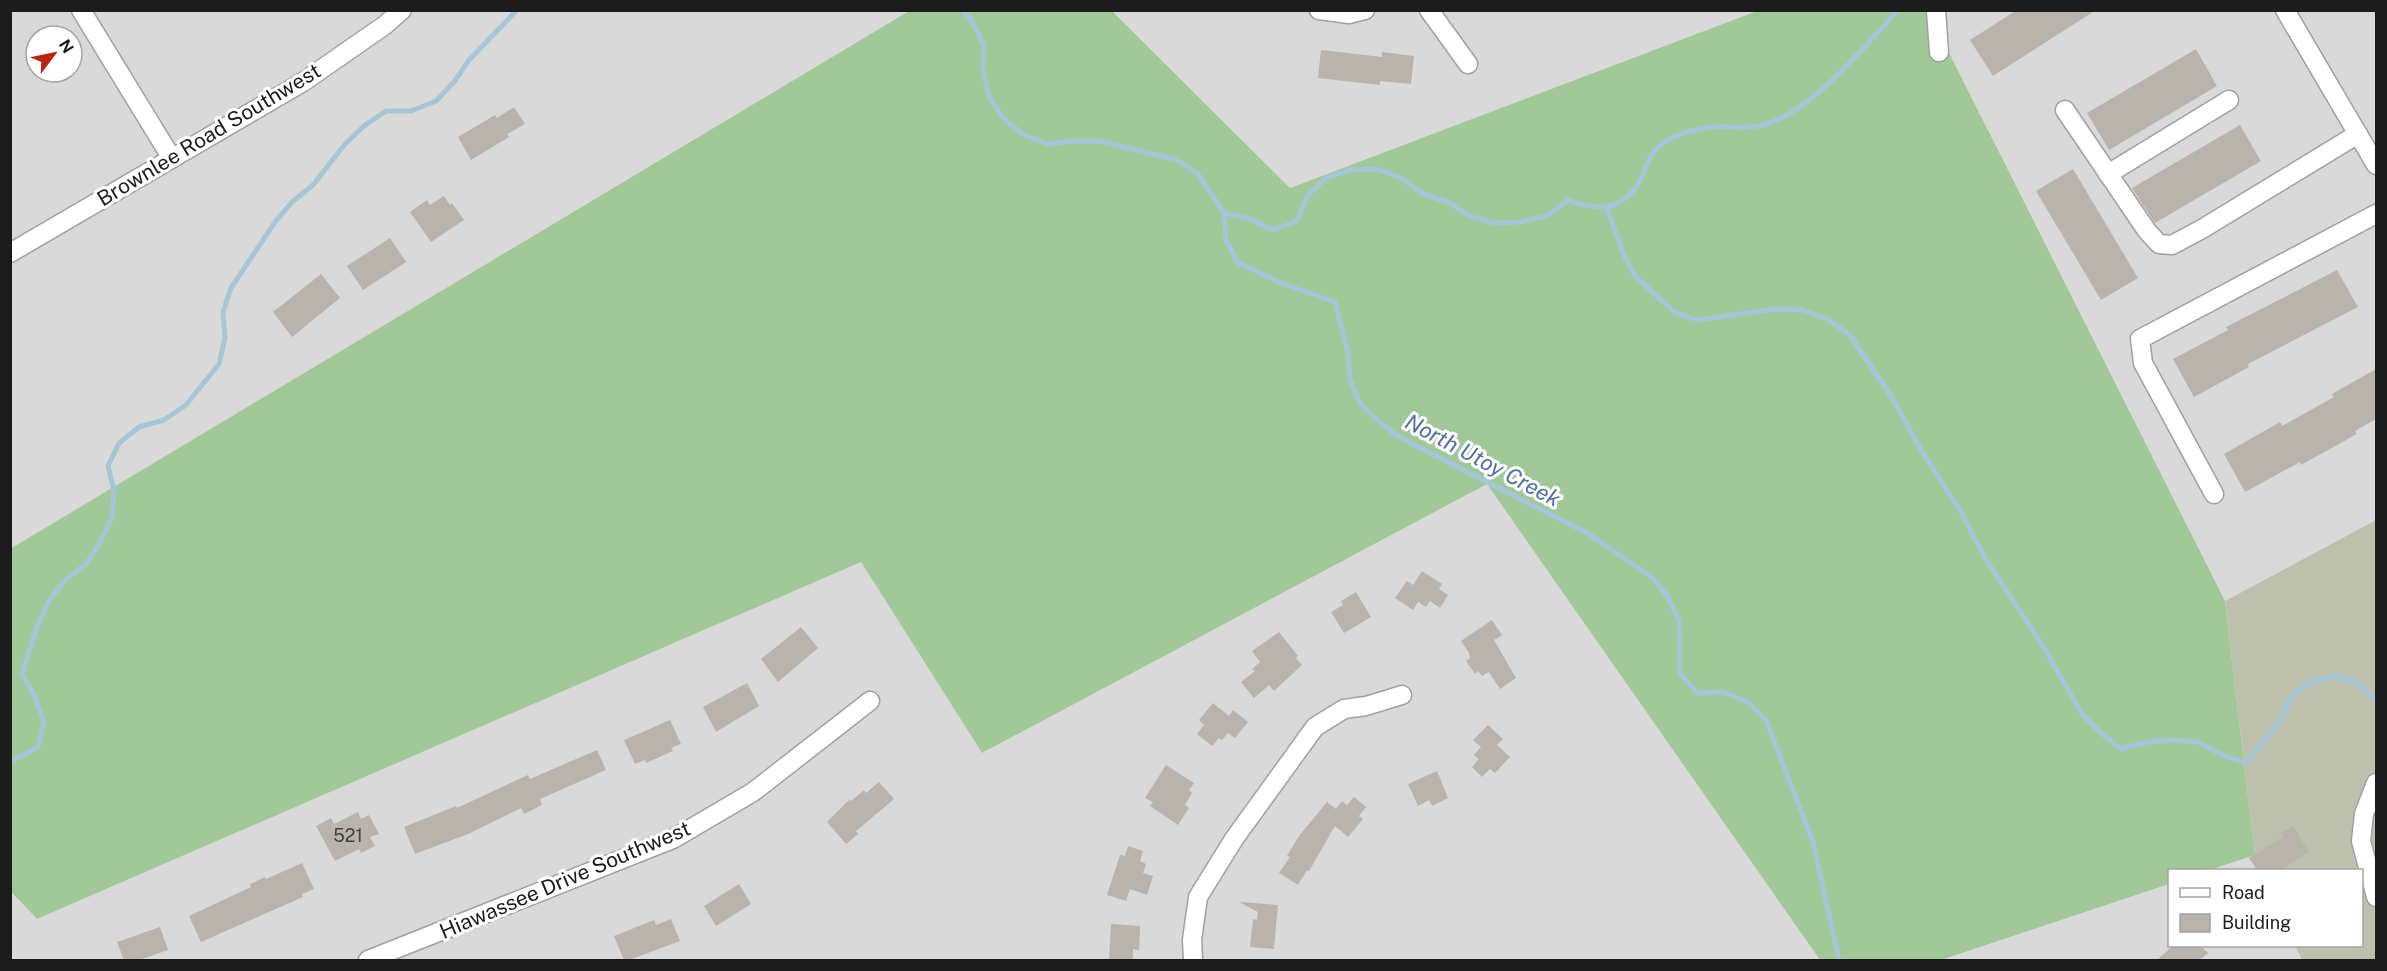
<svg xmlns="http://www.w3.org/2000/svg" width="2387" height="971" viewBox="0 0 2387 971" font-family="'Public Sans',sans-serif">
	<style>
		.residential { fill: #dad9d9; fill-rule: evenodd }
		.construction { fill: #bec0ae }
		.forest { fill: #a2c89a }
		.lines { fill: none; stroke-linecap: round; stroke-linejoin: round }
		.stream { stroke: #a6c5d7; stroke-width: 5 }
		.building { fill: #b9b3ac }
		.minor-casing { stroke: #a0a0a0; stroke-width: 21 }
		.minor { stroke: #fff; stroke-width: 18 }
		.labels { text-anchor: middle; stroke-width: 6; stroke-linejoin: round; paint-order: stroke }
		.number-label { font-size: 18px; fill: #434240 }
		.street-label { font-size: 21px; fill: #1c1c1c; stroke: #fff }
		.water-label { font-size: 22px; font-style: italic; fill: #516fa2; stroke: #fff }
	</style>
	<rect width="100%" height="100%" fill="#eceae2"/>
	<!-- residential -->
	<g class="residential">
		<path d="M11,10L909,11L11,549ZM36,36H72V72H36Z"/>
		<polygon points="1112,11 1757,11 1290,188"/>
		<polygon points="1928,11 2376,11 2376,520 2225,601"/>
		<polygon points="1488,483 1820,960 11,960 10,892 37,919 861,562 982,753"/>
		<polygon points="2255,855 2262,870 2210,870"/>
		<polygon points="2169,884 2170,946 2295,946 2302,960 1941,960"/>
	</g>
	<!-- construction -->
	<polygon class="construction" points="2376,520 2376,960 2302,960 2295,946 2362,946 2362,870 2262,870 2255,855 2225,601"/>
	<!-- forest -->
	<polygon class="forest" points="909,11 1112,11 1290,188 1757,11 1928,11 2225,601 2255,855 2210,870 2170,870 2169,884 1941,960 1820,960 1487,484 982,753 861,562 37,919 11,892 10,549"/>
	<g class="lines">
		<!-- stream -->
		<g class="stream">
			<polyline points="962,10 972,21 984,45 983,71 989,96 1003,118 1024,135 1048,144 1073,141 1100,141 1177,160 1198,174 1224,213 1226,240 1238,263 1286,285 1335,302 1348,353 1350,379 1360,403 1378,421 1399,437 1587,533 1652,577 1668,597 1679,621 1680,673 1697,693 1723,692 1748,702 1766,720 1813,842 1839,960"/>
			<polyline points="1606,206 1623,253 1635,276 1674,312 1698,320 1776,309 1802,310 1827,319 1849,334 1893,399 1918,445 1961,512 1985,558 2043,646 2082,714 2101,733 2121,749 2147,742 2173,740 2199,742 2222,755 2246,763 2279,722 2290,699 2310,682 2335,676 2360,684 2376,700"/>
			<path d="M1224,213L1250,219L1273,230L1297,221L1307,196L1326,178L1350,170L1377,169L1401,178L1423,194L1448,202L1469,216L1495,223L1521,222L1547,216L1568,200C1595,210 1617,213 1637,186C1647,171 1646,153 1666,141C1680,133 1698,128 1714,127C1733,126 1743,130 1763,125C1812,112 1864,47 1898,10"/>
			<polyline points="10,762 38,747 44,722 35,697 22,674 38,624 49,601 65,580 86,564 100,542 112,518 114,491 108,466 119,443 139,427 164,420 186,405 219,364 225,338 223,312 231,288 275,222 292,202 313,185 345,144 364,126 386,111 411,111 436,101 454,82 469,60 517,10"/>
		</g>
	</g>
	<!-- building -->
	<g class="building">
		<polygon points="2017,10 2096,10 1993,76 1970,40"/>
		<polygon points="2196,49 2217,86 2109,150 2087,113"/>
		<polygon points="1321,50 1382,57 1382,52 1414,56 1411,84 1380,81 1380,85 1318,78"/>
		<polygon points="514,107 525,124 507,134 509,137 471,160 458,137 495,115 497,118"/>
		<polygon points="2240,125 2261,161 2155,223 2132,188"/>
		<polygon points="2073,169 2138,278 2101,300 2036,191"/>
		<polygon points="444,196 450,205 452,203 464,220 431,242 410,212 427,200 430,205"/>
		<polygon points="390,238 406,262 363,290 347,266"/>
		<polygon points="2337,270 2358,307 2248,364 2249,367 2194,397 2173,359 2228,330 2226,327"/>
		<polygon points="321,274 340,298 292,337 273,312"/>
		<polygon points="2376,369 2376,419 2355,431 2357,434 2301,465 2300,462 2245,492 2224,454 2280,422 2282,426 2334,397 2332,394"/>
		<polygon points="1422,571 1442,584 1439,589 1448,595 1440,608 1430,601 1426,607 1418,602 1413,610 1395,598 1407,581 1413,585"/>
		<polygon points="1356,592 1371,617 1344,633 1331,612 1343,605 1341,601"/>
		<polygon points="1492,620 1502,635 1494,640 1516,678 1500,689 1489,672 1482,676 1478,671 1475,674 1466,661 1470,658 1469,653 1461,641"/>
		<polygon points="801,627 818,648 778,682 761,659"/>
		<polygon points="1279,632 1298,656 1296,658 1302,665 1274,691 1269,685 1254,698 1241,682 1255,671 1252,669 1260,662 1252,651"/>
		<polygon points="747,683 759,706 716,732 703,707"/>
		<polygon points="1213,703 1229,716 1233,710 1248,722 1235,738 1228,733 1222,740 1219,738 1212,746 1197,734 1204,725 1199,720"/>
		<polygon points="670,720 681,744 671,748 673,751 646,763 645,760 635,764 624,740"/>
		<polygon points="1488,725 1503,739 1497,745 1510,757 1495,773 1490,769 1482,777 1472,767 1479,759 1474,755 1481,747 1473,740"/>
		<polygon points="597,750 606,770 540,799 542,805 524,814 521,808 468,834 415,854 404,827 456,806 457,808 528,775 530,779"/>
		<polygon points="1166,765 1194,783 1189,790 1192,793 1185,805 1189,808 1178,825 1150,806 1153,802 1145,798"/>
		<polygon points="1437,771 1448,798 1432,806 1429,800 1418,806 1408,784"/>
		<polygon points="879,782 894,799 856,831 858,834 846,844 827,822 850,799 851,801 864,790 866,793"/>
		<polygon points="1354,797 1366,807 1359,816 1363,819 1348,837 1335,826 1309,871 1307,870 1298,885 1279,873 1290,857 1287,856 1299,836 1327,802 1336,809 1342,801 1347,805"/>
		<polygon points="358,812 361,819 369,815 379,834 370,837 375,846 361,853 359,849 335,861 316,826 331,818 334,824"/>
		<polygon points="2293,826 2309,852 2280,870 2257,870 2249,858 2283,837 2281,833"/>
		<polygon points="1128,846 1143,851 1140,861 1146,864 1143,873 1153,876 1147,895 1130,889 1126,901 1107,895 1120,855 1125,856"/>
		<polygon points="302,863 314,889 302,894 303,897 201,942 189,916 251,887 250,884 265,877 266,879"/>
		<polygon points="739,884 751,904 716,926 704,906"/>
		<polygon points="1239,902 1278,905 1274,949 1250,947 1253,919 1257,920 1258,912"/>
		<polygon points="671,919 680,941 629,960 624,960 614,936 654,920 656,925"/>
		<polygon points="1111,924 1140,926 1139,950 1133,949 1133,960 1109,960"/>
		<polygon points="160,927 168,950 139,960 124,960 117,942"/>
		<polygon points="2174,945 2200,945 2208,953 2200,960 2157,960"/>
	</g>
	<g class="lines">
		<defs>
			<g id="minor">
				<polyline points="81,10 171,157"/>
				<polyline points="1319,10 1349,14 1365,10"/>
				<polyline points="1429,10 1468,64"/>
				<polyline points="1936,10 1939,52"/>
				<polyline points="2285,10 2376,165"/>
				<polyline points="2065,110 2147,231 2159,244 2172,245 2202,229 2358,134"/>
				<polyline points="2108,174 2229,100"/>
				<polyline points="10,253 303,82 385,25 402,10"/>
				<polyline points="2214,494 2143,363 2140,339 2376,214"/>
				<polyline points="2376,783 2364,814 2361,841 2376,897"/>
				<polyline points="368,960 673,839 753,792 870,701"/>
				<polyline points="1193,960 1192,940 1198,897 1234,839 1315,727 1344,709 1366,706 1402,695"/>
			</g>
		</defs>
		<!-- minor casing -->
		<use href="#minor" class="minor-casing"/>
		<!-- minor -->
		<use href="#minor" class="minor"/>
	</g>
	<g class="labels">
		<!-- number labels -->
		<g class="number-label">
			<text x="348" y="842">521</text>
		</g>
		<!-- street labels -->
		<g class="street-label">
			<text transform="translate(209 135) rotate(-31)" y="7">Brownlee Road Southwest</text>
			<text transform="translate(565 880) rotate(-23)" y="7">Hiawassee Drive Southwest</text>
		</g>
		<!-- water labels -->
		<g class="water-label">
			<text transform="translate(1483 460) rotate(28)" y="8">North Utoy Creek</text>
		</g>
	</g>
	<!-- border -->
	<rect width="2387" height="971" fill="none" stroke="#1c1c1c" stroke-width="24"/>
	<!-- legend -->
	<rect x="2168" y="869" width="195" height="78" fill="#ffffff" stroke="#a4a4a4" stroke-width="1.5"/>
	<rect x="2180" y="888" width="30" height="9" fill="#ffffff" stroke="#a4a4a4" stroke-width="1.5"/>
	<text x="2222" y="899" font-size="18" fill="#1c1c1c">Road</text>
	<rect x="2180" y="914" width="30" height="18" fill="#b9b3ac" stroke="#a4a4a4" stroke-width="1.5"/>
	<text x="2222" y="929" font-size="18" fill="#1c1c1c">Building</text>
	<!-- north arrow -->
	<g transform="translate(54 54) rotate(58)"><circle r="28" fill="#ffffff" stroke="#a4a4a4" stroke-width="1.5"/>
	<path d="M0-4.5L10 22L0 15L-10 22Z" fill="#b72611"/>
	<text y="-9" font-size="16" font-weight="bold" text-anchor="middle" fill="#1c1c1c">N</text>
	</g>
</svg>
